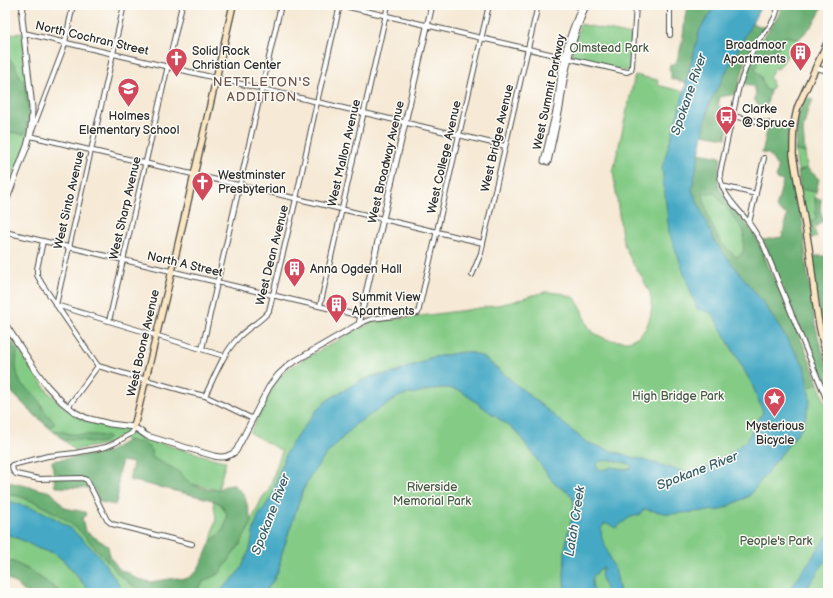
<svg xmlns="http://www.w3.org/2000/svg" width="833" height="598" viewBox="0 0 833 598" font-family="'Balsamiq Sans',sans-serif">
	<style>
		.green { fill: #84cb86; stroke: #587b58 }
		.forest { fill: #6baf73; stroke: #4b6d4f; fill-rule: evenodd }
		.water { fill: #45a9c5; stroke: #386a78; fill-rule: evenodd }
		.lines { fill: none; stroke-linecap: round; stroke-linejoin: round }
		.minor-casing { stroke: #494844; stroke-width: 6 }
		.tertiary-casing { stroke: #494844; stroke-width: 7 }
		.secondary-casing { stroke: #494844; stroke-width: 8 }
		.minor { stroke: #fff; stroke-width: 4 }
		.tertiary { stroke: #fff; stroke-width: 5 }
		.secondary { stroke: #fbe6c4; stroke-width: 5.5 }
		.labels { text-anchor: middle; stroke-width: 3; stroke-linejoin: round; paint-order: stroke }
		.street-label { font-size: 12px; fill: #2b2b2b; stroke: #fdfcf7 }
		.poi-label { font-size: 12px; fill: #2b2b2b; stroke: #fdfcf7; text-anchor: start }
		.park-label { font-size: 12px; fill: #465b46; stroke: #fdfcf7 }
		.neighbourhood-label { font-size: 13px; letter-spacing: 1px; fill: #6f534d; stroke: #fdfcf7 }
		.water-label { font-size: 13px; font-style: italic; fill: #355d69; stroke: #fdfcf7 }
	</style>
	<rect width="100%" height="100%" fill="#fdfcf7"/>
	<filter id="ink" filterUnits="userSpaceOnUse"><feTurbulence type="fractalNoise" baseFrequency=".025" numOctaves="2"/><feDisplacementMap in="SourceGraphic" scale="8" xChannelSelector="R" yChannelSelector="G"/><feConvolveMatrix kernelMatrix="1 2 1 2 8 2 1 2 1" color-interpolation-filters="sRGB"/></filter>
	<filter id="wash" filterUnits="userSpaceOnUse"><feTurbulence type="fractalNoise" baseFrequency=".012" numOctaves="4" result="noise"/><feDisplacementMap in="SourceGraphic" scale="16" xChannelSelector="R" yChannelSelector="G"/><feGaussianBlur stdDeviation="0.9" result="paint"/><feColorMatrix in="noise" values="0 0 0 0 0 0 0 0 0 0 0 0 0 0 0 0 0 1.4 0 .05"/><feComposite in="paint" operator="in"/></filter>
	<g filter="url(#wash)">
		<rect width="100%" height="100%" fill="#f6e9d5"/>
		<!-- green -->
		<g class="green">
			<polygon points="580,24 631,35 630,68 628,70 626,71 572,58 571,57"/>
			<polygon points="5,29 7,34 23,33 30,98 30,124 26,145 5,197"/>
			<polygon points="785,36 799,39 778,69 774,68 769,78 773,81 771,84 773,85 770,91 765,89 761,77 755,70 760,57 777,48"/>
			<polygon points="635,75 658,80 658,85 684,92 681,103 712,313 752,384 763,412 746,441 714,466 686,472 611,451 586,442 483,357 473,353 463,352 429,358 423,362 408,367 394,373 374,376 329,399 316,411 292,443 286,453 272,496 258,517 254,529 250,549 241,569 232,580 218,593 189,593 196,591 204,581 220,572 241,543 262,498 269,489 282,451 250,433 276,381 285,371 294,365 358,329 374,322 467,310 497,305 512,302 530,296 545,292 561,293 575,298 580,306 583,314 588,326 594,333 606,339 617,341 629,341 639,336 646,328 650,317 652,307 650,293 642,277 633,264 625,247 622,236 613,171"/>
			<polygon points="795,150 805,153 807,168 798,172"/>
			<polygon points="716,178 719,190 726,200 757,238 773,277 764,304 714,242 692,190"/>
			<polygon points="800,189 816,192 815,198 816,219 807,225"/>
			<path d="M5,329L32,370L47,390L57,401L74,415L79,418L107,426L126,429L149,440L220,460L226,461L218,490L136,471L141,452L120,436L107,444L75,450C51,429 25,409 5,384Z"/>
			<polygon points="818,383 828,411 828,593 574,593 589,498 720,510 748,497 803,426 810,400 808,388"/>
			<polygon points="440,388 448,388 461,391 517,432 553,482 571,495 575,504 572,518 568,533 565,549 564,579 565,593 264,593 273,581 279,569 282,553 303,490 311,475 326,455 356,424 400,396"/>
			<polygon points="610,459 626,463 633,466 632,468 624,470 617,468 611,467 607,469 599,470 596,466 597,462"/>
			<polygon points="5,494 18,496 37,503 62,517 79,530 113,567 118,574 142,593 125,593 98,554 71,529 58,520 41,511 5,500"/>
			<polygon points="213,500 221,504 227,514 226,523 222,532 211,541 216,518"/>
			<polygon points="5,534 9,535 29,543 39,549 54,553 62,559 91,593 62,593 31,571 9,560 5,559"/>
		</g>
		<!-- forest -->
		<g class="forest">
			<path d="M691,5H716L700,29L687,83L671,79V73L669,68L670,65L676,63C679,54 682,45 683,35C685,25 683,13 691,5Z"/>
			<path d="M782,5H790L796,6V5H822C819,20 809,29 799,39L785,36L777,48L760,57L755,70L761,77L765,89L770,91L766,108L759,107L754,99L756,93L753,86L742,83C746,70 751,57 758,45C766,31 778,22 782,5Z"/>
			<polygon points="751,23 766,28 754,43 747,56 736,94 720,97 718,106 731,112 726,138 702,134 709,104"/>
			<path d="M5,58L11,61L15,65L19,75L25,83L28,105V117L25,134C16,135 16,129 6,135L5,142Z"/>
			<polygon points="805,97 813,100 808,109 803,130 805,153 795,150 798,114"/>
			<polygon points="769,122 792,127 791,136 788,136 787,147 790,152 803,225 807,270 813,305 815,323 820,344 828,367 828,396 811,350 796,319 763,240 782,237 787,215 776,208 783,181 776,179 778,168 769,154 762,153"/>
			<path d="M699,153L721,157L718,177L719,187L727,201L749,227L756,239L805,348L818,383L808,388L804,365L764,304L714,242L692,190ZM715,193L744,231L743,253L736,257L720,242L709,220L703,194Z"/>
			<polygon points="807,168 819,179 816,192 800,189 798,172"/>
			<polygon points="815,198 821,199 820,209 823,221 814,228 817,237 809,239 807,225 816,219"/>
			<polygon points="811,256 828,256 828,352 824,341"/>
			<path d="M5,335L17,352L16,367L18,376L21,384L27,389L31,391L36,396L46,413L54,422V425L49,427C34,414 18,400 5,384Z"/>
			<path d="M56,430L58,431H61L70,434L95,435L108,437L109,438C98,450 76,434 65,441L54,432Z"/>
			<path d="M128,440L136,442H142L151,449L152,457C159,462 167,465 175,469C180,473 184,477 189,482C194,486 207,490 213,490C220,490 225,484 234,485L244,494L252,522L241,543L220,573L204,581L196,591L189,593H142L118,574L113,567L79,530L62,517L37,503L18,496L5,494V481L51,492L65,508L85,512L86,515L82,518L85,531L108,546L110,557L120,570L128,572L135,578L150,582L176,578L185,579L190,577L196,572L203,560L211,541L222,532L226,523L227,514L221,504L213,500L129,480L133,463L122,461L118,474V495L115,505L100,502L93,488L55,487L52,461L108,452Z"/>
			<polygon points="5,559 9,560 31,571 62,593 26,593 16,584 5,577"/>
		</g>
		<!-- water -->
		<g class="water">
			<path d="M716,5H760V8L709,104L692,190L715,242L764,304L804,365L810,400L803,426L749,496L720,510L669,514L644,509L639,515C628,516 624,523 615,528L609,524H604L601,529L602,539L605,545L610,559L616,572L620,593H607L601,575L602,571L604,570L603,566L602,569L598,570L597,573C589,577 593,586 594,593H565L564,579L565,549L568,533L572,518L574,504L573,498L569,493L553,482L517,432L461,391L448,388H440L400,396L356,424L326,455L311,475L303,490L282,553L279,569L273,581L264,593H218L232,580L241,569L250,549L254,529L258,517L272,496L286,453L292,443L316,411L329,399L358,382L374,376L395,373L408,367L423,362L429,358L463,352L473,353L483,357L586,442L611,451L685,472L714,466L746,441L763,412L752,384L712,313L697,309L669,232L662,168L681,103L700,29ZM610,460L626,463L632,466V468L624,470L617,468L611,467L607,469L599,470L596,466L598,462Z"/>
			<path d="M5,500L41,511L58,520L71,529L98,554L125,593H91C82,582 66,560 55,554C50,550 43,551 37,548C27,543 16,536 5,534Z"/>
			<polygon points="828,535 828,557 809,585 802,593 785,593 791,587"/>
		</g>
	</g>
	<g filter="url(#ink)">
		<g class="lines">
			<defs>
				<g id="minor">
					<polyline points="73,5 64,47 30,136 362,214 483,243"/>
					<polyline points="124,5 56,305 224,356"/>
					<polyline points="340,5 627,72 631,70 632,66 636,5"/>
					<path d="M779,5L775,17L770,26L756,43L751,54L739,86L720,173C720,194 737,207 749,223C754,230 758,237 763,244L824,393L828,405"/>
					<polyline points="24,33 505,146"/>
					<polyline points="670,35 670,5"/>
					<polyline points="816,68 828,71"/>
					<polyline points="733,116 770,124"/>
					<polyline points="722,186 756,194"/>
					<polyline points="749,223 764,158"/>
					<polyline points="5,232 361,316"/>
					<polyline points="43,241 37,269 37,275 42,284 98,366 188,392 205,396 253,419"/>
					<polyline points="472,275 481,253 483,243 538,5"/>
					<polyline points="320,306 388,5"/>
					<polyline points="109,321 182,5"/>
					<polyline points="359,324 371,319 418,313 489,5"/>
					<polyline points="202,349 281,5"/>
					<path d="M205,396C215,376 223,353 239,337C248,327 262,321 269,311L296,199L317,102L340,5"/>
					<polyline points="68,407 98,366"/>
					<polyline points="134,427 132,433 115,443 106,447 75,453 48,456 12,465 13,471 16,474 39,479 82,478 87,480 107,520 112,524 192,544"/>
				</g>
				<g id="tertiary">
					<polyline points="544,161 557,107 561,74 567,46 572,31 582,5"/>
					<polyline points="548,162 560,108 564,80 571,48 575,35 586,5"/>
					<path d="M5,204L27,146C31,133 32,121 32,108L22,17L23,5"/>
					<path d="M5,324L36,371L47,386L62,402L76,413L86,418L110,424L134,427L147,436L214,456C223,458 229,457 236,451L269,387L278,375L290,364L359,324L432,5"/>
				</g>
				<g id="secondary">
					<path d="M828,41L798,106C793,122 793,138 793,155C798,186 804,217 809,248C814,286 816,324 828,360"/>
					<polyline points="134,427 172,271 233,5"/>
				</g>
			</defs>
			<!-- minor casing -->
			<use href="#minor" class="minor-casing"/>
			<!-- tertiary casing -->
			<use href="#tertiary" class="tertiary-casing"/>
			<!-- secondary casing -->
			<use href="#secondary" class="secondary-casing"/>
			<!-- minor -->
			<use href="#minor" class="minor"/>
			<!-- tertiary -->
			<use href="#tertiary" class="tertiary"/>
			<!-- secondary -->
			<use href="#secondary" class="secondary"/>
		</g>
	</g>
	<!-- icons -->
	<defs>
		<symbol id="building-pin" viewBox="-11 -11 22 30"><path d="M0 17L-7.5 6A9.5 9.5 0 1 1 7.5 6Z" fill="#d1495b" stroke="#fdfcf7"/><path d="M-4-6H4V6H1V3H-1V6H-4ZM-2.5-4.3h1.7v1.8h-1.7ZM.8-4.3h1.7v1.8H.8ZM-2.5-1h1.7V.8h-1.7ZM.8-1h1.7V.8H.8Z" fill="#fff"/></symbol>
		<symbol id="church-pin" viewBox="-11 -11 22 30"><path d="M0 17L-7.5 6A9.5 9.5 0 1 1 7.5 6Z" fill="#d1495b" stroke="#fdfcf7"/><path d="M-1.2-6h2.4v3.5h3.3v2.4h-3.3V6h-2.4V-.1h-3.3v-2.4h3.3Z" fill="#fff"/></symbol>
		<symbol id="school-pin" viewBox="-11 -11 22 30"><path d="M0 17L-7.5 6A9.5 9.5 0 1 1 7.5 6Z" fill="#d1495b" stroke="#fdfcf7"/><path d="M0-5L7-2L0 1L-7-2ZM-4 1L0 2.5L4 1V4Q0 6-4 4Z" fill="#fff"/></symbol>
		<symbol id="bus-pin" viewBox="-11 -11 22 30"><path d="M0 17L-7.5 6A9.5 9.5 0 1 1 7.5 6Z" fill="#d1495b" stroke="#fdfcf7"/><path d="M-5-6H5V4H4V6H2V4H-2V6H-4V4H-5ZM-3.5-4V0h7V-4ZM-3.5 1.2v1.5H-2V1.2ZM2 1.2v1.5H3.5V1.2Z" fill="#fff"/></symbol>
		<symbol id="sight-pin" viewBox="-11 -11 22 30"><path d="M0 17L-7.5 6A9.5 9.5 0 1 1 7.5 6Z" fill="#d1495b" stroke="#fdfcf7"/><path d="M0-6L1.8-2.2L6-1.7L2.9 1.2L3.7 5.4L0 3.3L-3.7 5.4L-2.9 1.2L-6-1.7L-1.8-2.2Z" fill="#fff"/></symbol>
	</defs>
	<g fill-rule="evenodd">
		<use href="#building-pin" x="788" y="40" width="25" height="34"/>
		<use href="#church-pin" x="164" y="46" width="25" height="34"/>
		<use href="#school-pin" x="116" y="76" width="25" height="34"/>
		<use href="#bus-pin" x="714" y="104" width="25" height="34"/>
		<use href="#church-pin" x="190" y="170" width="25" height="34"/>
		<use href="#building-pin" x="282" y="256" width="25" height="34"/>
		<use href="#building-pin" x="324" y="292" width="25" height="34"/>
		<use href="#sight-pin" x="762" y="386" width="25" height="34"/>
	</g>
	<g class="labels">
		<!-- street labels -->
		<g class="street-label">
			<text transform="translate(92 38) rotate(13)" y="4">North Cochran Street</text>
			<text transform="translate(549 92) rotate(-78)" y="4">West Summit Parkway</text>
			<text transform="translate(497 138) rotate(-77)" y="4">West Bridge Avenue</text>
			<text transform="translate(344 153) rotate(-77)" y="4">West Mallon Avenue</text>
			<text transform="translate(444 157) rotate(-77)" y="4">West College Avenue</text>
			<text transform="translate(386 162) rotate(-77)" y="4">West Broadway Avenue</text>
			<text transform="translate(69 200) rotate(-77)" y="4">West Sinto Avenue</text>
			<text transform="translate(125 208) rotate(-77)" y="4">West Sharp Avenue</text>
			<text transform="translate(272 255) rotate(-76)" y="4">West Dean Avenue</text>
			<text transform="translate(185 264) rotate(13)" y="4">North A Street</text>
			<text transform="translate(143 343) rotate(-77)" y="4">West Boone Avenue</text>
		</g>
		<!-- poi labels -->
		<g class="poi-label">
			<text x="786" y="49" text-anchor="end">Broadmoor<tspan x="786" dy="14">Apartments</tspan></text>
			<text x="192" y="55">Solid Rock<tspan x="192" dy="14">Christian Center</tspan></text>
			<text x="742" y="113">Clarke<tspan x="742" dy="14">@ Spruce</tspan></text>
			<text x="129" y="120" text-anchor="middle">Holmes<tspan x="129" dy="14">Elementary School</tspan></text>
			<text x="218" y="179">Westminster<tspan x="218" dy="14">Presbyterian</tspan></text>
			<text x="310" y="273">Anna Ogden Hall</text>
			<text x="352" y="301">Summit View<tspan x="352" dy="14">Apartments</tspan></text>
			<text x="775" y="430" text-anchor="middle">Mysterious<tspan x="775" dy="14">Bicycle</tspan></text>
		</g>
		<!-- park labels -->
		<g class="park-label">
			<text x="609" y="52">Olmstead Park</text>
			<text x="678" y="400">High Bridge Park</text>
			<text x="432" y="491">Riverside<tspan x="432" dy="14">Memorial Park</tspan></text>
			<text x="776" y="545">People's Park</text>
		</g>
		<!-- neighbourhood labels -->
		<g class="neighbourhood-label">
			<text x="262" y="86">NETTLETON'S<tspan x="262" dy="15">ADDITION</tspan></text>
		</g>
		<!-- water labels -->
		<g class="water-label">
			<text transform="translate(688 94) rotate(-71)" y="5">Spokane River</text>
			<text transform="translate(697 470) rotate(-21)" y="5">Spokane River</text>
			<text transform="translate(270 514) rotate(-69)" y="5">Spokane River</text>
			<text transform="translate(574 521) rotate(-81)" y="5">Latah Creek</text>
		</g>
	</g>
	<!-- margin -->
	<rect width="833" height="598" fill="none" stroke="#fdfcf7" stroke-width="20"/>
</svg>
